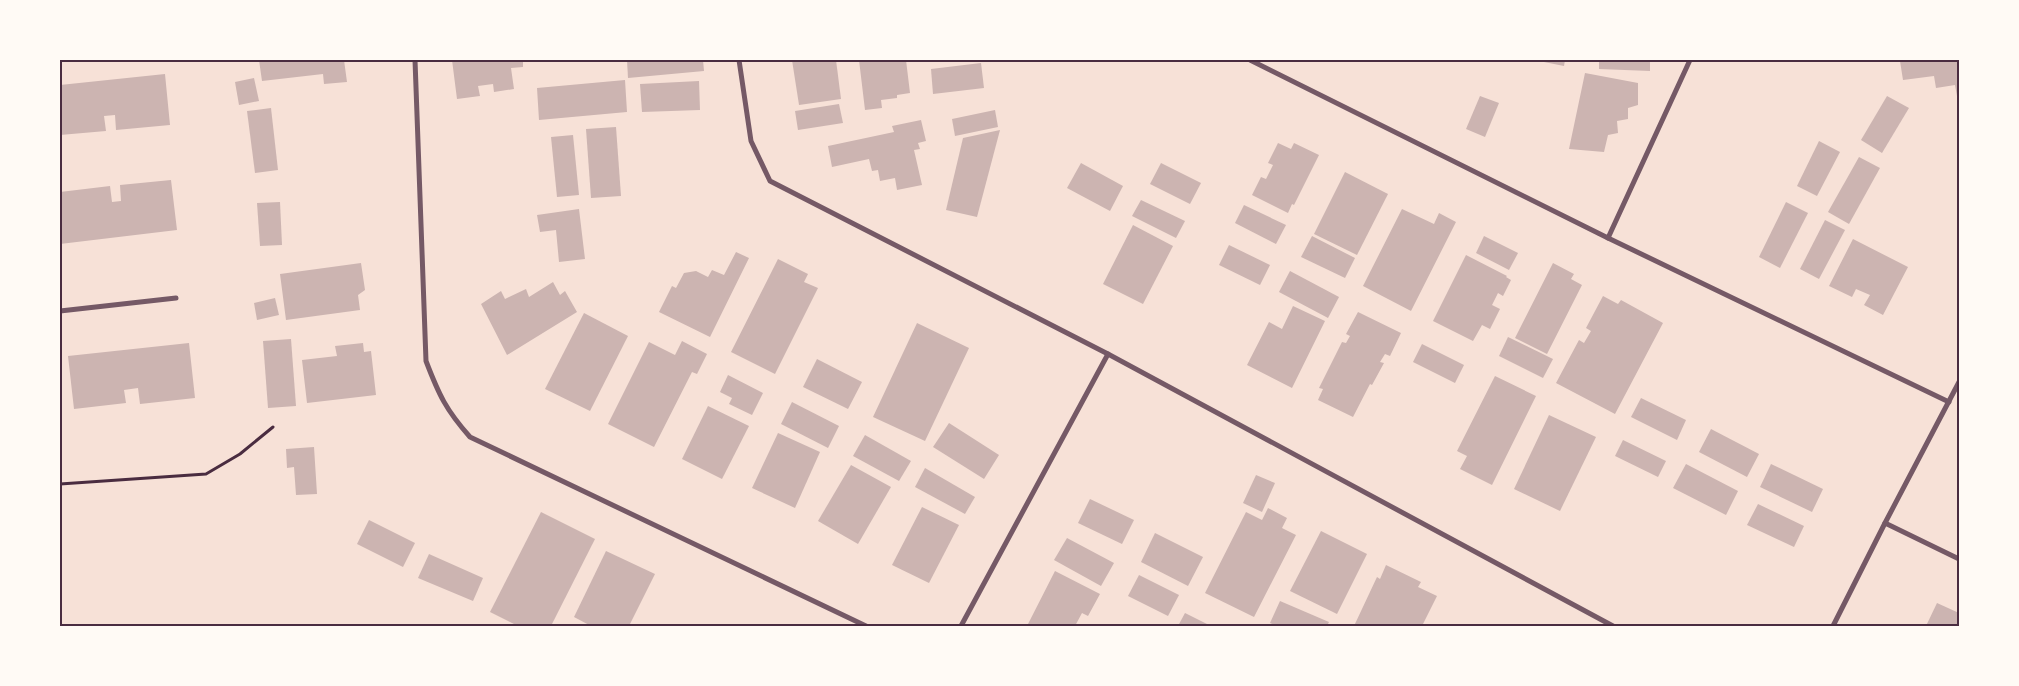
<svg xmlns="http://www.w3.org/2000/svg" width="2019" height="686" viewBox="0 0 2019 686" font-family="'PT Serif',serif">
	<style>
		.building { fill: #ccb4b1 }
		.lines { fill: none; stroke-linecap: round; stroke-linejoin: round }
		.path { stroke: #4a2c40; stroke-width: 3 }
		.minor { stroke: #755966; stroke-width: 5 }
		.neatline { fill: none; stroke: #4a2c40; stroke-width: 2 }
	</style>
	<rect width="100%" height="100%" fill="#f7e1d7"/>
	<!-- building -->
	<g class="building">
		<polygon points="259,60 344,60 347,82 324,84 323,74 262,81"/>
		<polygon points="452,60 523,60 523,67 511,68 514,89 494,92 493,84 478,86 480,96 457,99"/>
		<polygon points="627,60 703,60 704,71 628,78"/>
		<polygon points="792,60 836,60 841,99 799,105"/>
		<polygon points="859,60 906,60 910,93 897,95 897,98 881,100 882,108 865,110"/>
		<polygon points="1534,60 1565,60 1564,66"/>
		<polygon points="1599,60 1650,60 1650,71 1599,69"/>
		<polygon points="1907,60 1959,60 1959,96 1957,96 1955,85 1936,88 1934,76 1903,80 1900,61"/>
		<polygon points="981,63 984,88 933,94 931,69"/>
		<polygon points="1585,73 1638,83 1638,105 1628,108 1628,119 1617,121 1618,133 1608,135 1604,152 1569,149"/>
		<polygon points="165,74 170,125 116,130 115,115 104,116 106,131 60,135 60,85"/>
		<polygon points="254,78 259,101 239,105 235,82"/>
		<polygon points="625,80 627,112 539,120 537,88"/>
		<polygon points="699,81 700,110 642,112 640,84"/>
		<polygon points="1480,96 1499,103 1485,137 1466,129"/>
		<polygon points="1887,96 1909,108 1882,153 1861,140"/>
		<polygon points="839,104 843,123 798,130 795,111"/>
		<polygon points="271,108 278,170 255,173 247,111"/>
		<polygon points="995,110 998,127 955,136 952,119"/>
		<polygon points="921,120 926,141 918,143 920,149 914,150 922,185 897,190 895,178 880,181 878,170 872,171 869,159 832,167 828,146 894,132 892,126"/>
		<polygon points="616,127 621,196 591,198 586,129"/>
		<polygon points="1000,130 977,217 946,210 963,138"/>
		<polygon points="573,135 579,195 557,197 551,137"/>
		<polygon points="1819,141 1840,152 1817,196 1797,186"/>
		<polygon points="1278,143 1291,149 1294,143 1319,155 1294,205 1292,204 1288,213 1252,195 1261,177 1266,179 1273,165 1268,163"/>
		<polygon points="1859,157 1880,168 1849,224 1828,212"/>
		<polygon points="1081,163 1123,186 1110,211 1067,188"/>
		<polygon points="1161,163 1201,183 1190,204 1150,184"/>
		<polygon points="1345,172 1388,194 1357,255 1314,234"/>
		<polygon points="171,180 177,230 60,244 60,192 110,186 112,202 121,201 120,185"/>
		<polygon points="1141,200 1185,221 1176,238 1132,216"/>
		<polygon points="280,202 282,245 260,246 257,203"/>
		<polygon points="1786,202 1808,213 1780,268 1759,257"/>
		<polygon points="1244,205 1286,225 1276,244 1235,223"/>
		<polygon points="579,209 585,259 559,262 556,230 540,232 537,215"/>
		<polygon points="1402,209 1434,224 1439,213 1456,222 1411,311 1363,286"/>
		<polygon points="1825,220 1845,230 1819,279 1800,269"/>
		<polygon points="1133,225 1173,246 1143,304 1103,284"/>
		<polygon points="1312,236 1355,258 1345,278 1301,257"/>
		<polygon points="1484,236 1518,253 1509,270 1476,253"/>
		<polygon points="1853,239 1908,267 1883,315 1864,305 1870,295 1856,289 1852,297 1829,286"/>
		<polygon points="1229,245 1270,265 1260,285 1219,265"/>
		<polygon points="736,252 749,258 710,337 659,312 672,286 676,288 684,273 696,271 708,277 712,270 724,275"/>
		<polygon points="1466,255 1507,276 1506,277 1511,280 1503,296 1498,293 1492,305 1500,309 1490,329 1482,325 1473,341 1433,321"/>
		<polygon points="778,259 808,274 804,282 818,288 775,374 731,352"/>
		<polygon points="361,263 365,290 358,295 360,310 286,320 280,274"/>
		<polygon points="1553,263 1574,274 1571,279 1582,285 1547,354 1515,338"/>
		<polygon points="1290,271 1339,297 1328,318 1279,292"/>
		<polygon points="553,282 560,295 565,291 577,312 507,355 481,304 501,291 505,299 526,289 529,297"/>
		<polygon points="1603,296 1618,304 1621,300 1663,323 1615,414 1556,383 1579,340 1584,343 1591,331 1586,328"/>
		<polygon points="275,298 279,315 257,320 254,303"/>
		<polygon points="1293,306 1325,321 1292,388 1247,365 1269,322 1282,329"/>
		<polygon points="1358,312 1401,333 1390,356 1385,354 1380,362 1384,363 1372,385 1370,384 1353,417 1318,400 1323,389 1319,388 1342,342 1346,343 1350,336 1346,334"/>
		<polygon points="584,313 628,336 590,411 545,389"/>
		<polygon points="917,323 969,348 925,441 873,417"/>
		<polygon points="1508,337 1553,359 1543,378 1499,356"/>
		<polygon points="291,339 296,406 268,408 263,341"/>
		<polygon points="682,341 707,354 697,374 692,372 654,447 608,424 649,342 675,355"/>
		<polygon points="189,343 195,398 140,404 138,388 124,390 126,403 74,409 68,356"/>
		<polygon points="363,343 364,352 371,351 376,395 307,403 302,360 337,356 335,346"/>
		<polygon points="1422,344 1464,365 1455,383 1413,362"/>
		<polygon points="817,359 862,382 848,409 803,387"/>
		<polygon points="728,375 763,393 752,415 729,404 732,398 720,392"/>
		<polygon points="1495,376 1536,396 1492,485 1460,469 1467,456 1457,451"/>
		<polygon points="1641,398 1686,420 1677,440 1631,417"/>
		<polygon points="792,402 839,426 828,448 781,424"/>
		<polygon points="708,406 749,426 722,479 682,459"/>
		<polygon points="1549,415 1596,437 1560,511 1514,489"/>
		<polygon points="949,423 999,455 984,479 933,447"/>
		<polygon points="1711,429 1759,454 1747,477 1699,452"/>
		<polygon points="778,433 820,452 795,508 752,488"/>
		<polygon points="865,435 911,461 899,481 853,456"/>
		<polygon points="1623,440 1666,461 1658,477 1615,456"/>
		<polygon points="314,447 317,494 296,495 294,467 287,468 286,449"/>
		<polygon points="1686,464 1738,491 1726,515 1673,488"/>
		<polygon points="1771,464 1823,489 1812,512 1760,487"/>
		<polygon points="851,465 891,487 858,544 818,521"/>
		<polygon points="925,468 975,497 965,514 915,487"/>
		<polygon points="1256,475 1275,483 1262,512 1243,503"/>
		<polygon points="1090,499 1134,520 1122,544 1078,523"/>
		<polygon points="1758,504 1804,526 1794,547 1747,525"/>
		<polygon points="922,507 959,525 929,583 892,565"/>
		<polygon points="1268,508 1287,518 1282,528 1296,535 1254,617 1205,593 1246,512 1262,520"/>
		<polygon points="541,512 595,539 551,626 518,626 490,612"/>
		<polygon points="369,520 415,543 403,567 357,544"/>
		<polygon points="1321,531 1367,554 1337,614 1290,591"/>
		<polygon points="1155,533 1203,557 1188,586 1141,562"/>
		<polygon points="1067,538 1114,563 1101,586 1054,560"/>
		<polygon points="606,551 655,574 629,626 591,626 574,617"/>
		<polygon points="429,554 483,578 473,601 418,578"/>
		<polygon points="1386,565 1421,582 1418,587 1437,596 1422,626 1354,626 1377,577 1380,579"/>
		<polygon points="1055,571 1100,594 1088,616 1082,613 1075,626 1027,626"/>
		<polygon points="1139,575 1179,595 1168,616 1128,596"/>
		<polygon points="1280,601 1329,622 1327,626 1277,626 1270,623"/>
		<polygon points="1937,603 1959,613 1959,626 1926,626"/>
		<polygon points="1185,613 1211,626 1178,626"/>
	</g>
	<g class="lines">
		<!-- path -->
		<polyline class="path" points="60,484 206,474 240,454 273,427"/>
		<!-- minor -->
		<g class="minor">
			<path d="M415,60L426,361C439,395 446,410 470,437L866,626"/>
			<polyline points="739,60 751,141 770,181 1108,354 1613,626"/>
			<polyline points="1250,60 1608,238 1949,402"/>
			<polyline points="1608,238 1690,60"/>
			<polyline points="60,311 176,298"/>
			<polyline points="1885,523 1959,559"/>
			<polyline points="961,626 1108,354"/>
			<polyline points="1833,626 1885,523 1959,382"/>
		</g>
	</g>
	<!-- border -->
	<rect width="2019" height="686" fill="none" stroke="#fffaf5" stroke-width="122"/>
	<rect x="61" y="61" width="1897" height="564" class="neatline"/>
</svg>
